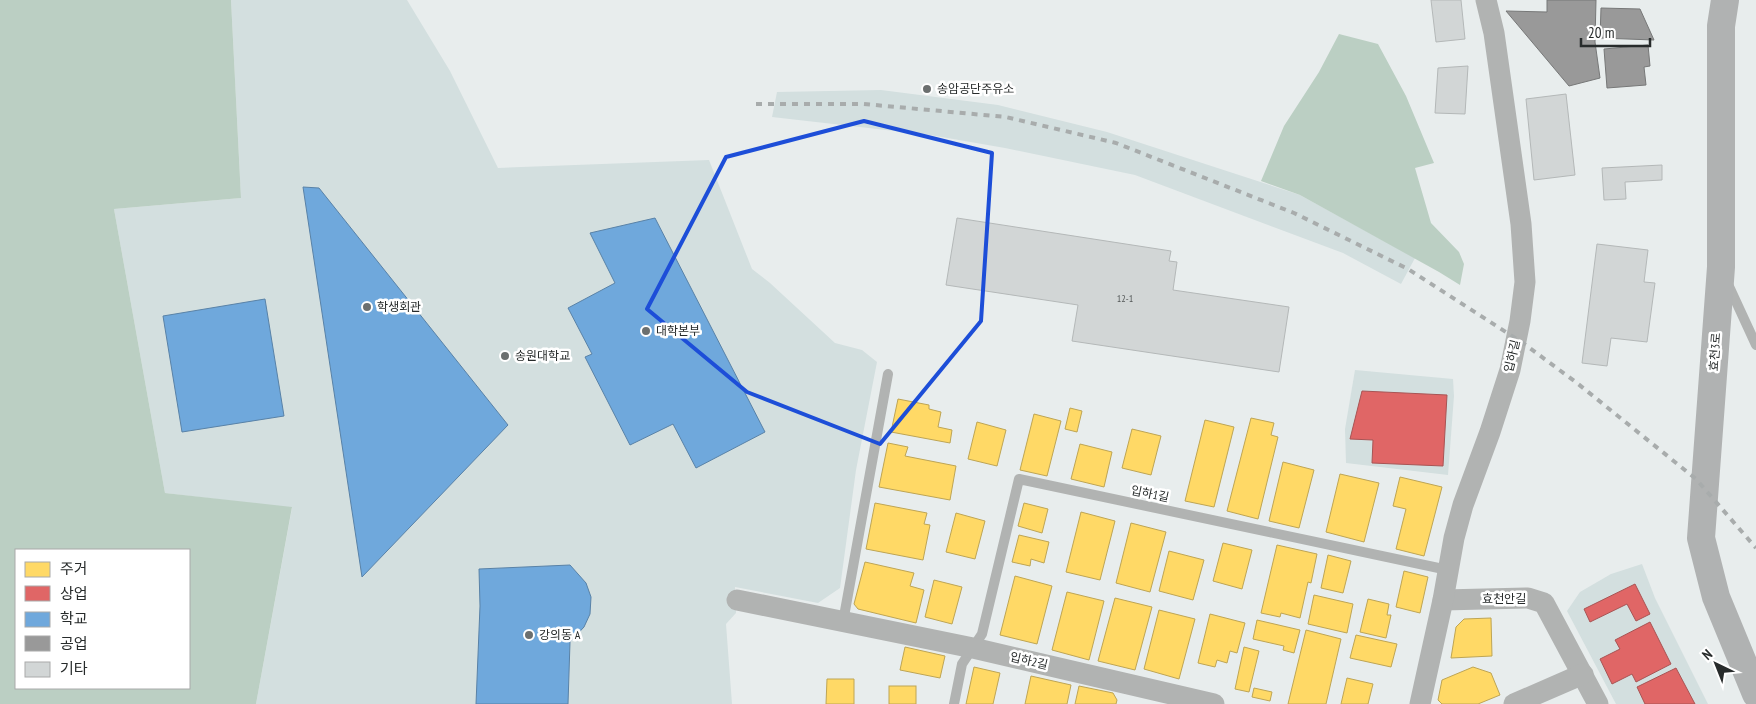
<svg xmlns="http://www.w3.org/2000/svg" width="1756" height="704" viewBox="0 0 1756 704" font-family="'PT Sans Narrow','Noto Sans KR',sans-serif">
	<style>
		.built { fill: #d3dfdf }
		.forest { fill: #bbcfc3; fill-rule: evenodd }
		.homes { fill: #ffd966; stroke: #bea554 }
		.shops { fill: #e06666; stroke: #a85454 }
		.schools { fill: #6fa8dc; stroke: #5982a7 }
		.industry { fill: #999; stroke: #777878 }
		.building { fill: #d2d6d6; stroke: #b4b8b8 }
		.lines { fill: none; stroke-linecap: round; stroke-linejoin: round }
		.lane { stroke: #b1b3b2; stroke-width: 10 }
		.street { stroke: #b1b3b2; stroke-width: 21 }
		.secondary { stroke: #b0b2b2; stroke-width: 28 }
		.rail { stroke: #a8acac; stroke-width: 4; stroke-dasharray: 6 6; stroke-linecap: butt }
		.marked { fill: none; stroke: #1d4ed8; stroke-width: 4; stroke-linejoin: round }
		.poi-dot { fill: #6b6f6f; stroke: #fff; stroke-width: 2 }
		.labels { text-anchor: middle; stroke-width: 5; stroke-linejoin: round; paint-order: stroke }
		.number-label { font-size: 10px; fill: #535757 }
		.poi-label { font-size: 12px; fill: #272b2b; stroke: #fff; text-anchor: start }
		.street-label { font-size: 12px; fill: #272b2b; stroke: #fff }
	</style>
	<rect width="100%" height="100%" fill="#e8eded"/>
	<!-- built -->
	<g class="built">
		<polygon points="231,0 407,0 450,71 498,168 709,160 752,269 770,283 835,343 862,350 877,362 856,470 840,588 818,603 735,587 736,613 726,624 732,704 256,704 292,508 165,493 114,209 241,198"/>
		<polygon points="881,90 998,105 1107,132 1300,195 1415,258 1401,284 1343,253 1135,175 1005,148 930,135 772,117 777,92"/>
		<polygon points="1355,370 1453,379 1454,396 1448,475 1346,463 1345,429"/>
		<polygon points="1642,564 1655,598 1708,704 1616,704 1567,611 1580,592 1611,574"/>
	</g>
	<!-- forest -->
	<g class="forest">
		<path d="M0,0H231L241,198L114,209L165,493L292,507L256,704H0ZM189,550V688H16V550Z"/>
		<polygon points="1339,34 1378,44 1406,96 1434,163 1415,168 1431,223 1459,252 1464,264 1460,285 1439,272 1300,195 1261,181 1284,126 1319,72"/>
	</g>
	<!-- homes -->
	<g class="homes">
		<polygon points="898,399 929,405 929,409 941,412 938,427 952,430 950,443 891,432"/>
		<polygon points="1070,408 1082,411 1077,432 1065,429"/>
		<polygon points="1034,414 1061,421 1047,476 1020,470"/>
		<polygon points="1251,418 1274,423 1271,435 1278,437 1258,519 1227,511"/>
		<polygon points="1205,420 1234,427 1214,507 1185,501"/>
		<polygon points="977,422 1006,430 997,466 968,459"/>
		<polygon points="1132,429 1161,436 1151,475 1122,468"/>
		<polygon points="888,443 908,447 905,456 956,466 950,500 879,487"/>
		<polygon points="1080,444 1112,452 1104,487 1071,479"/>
		<polygon points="1283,462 1314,470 1299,528 1269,521"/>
		<polygon points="1340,474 1379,483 1364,542 1326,532"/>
		<polygon points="1400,477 1442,487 1424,556 1396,549 1406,509 1393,506"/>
		<polygon points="875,503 927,513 924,524 930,525 923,560 866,549"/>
		<polygon points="1024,503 1048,509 1042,533 1018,526"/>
		<polygon points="1081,512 1115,521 1100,580 1066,572"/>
		<polygon points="956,513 985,521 975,559 946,552"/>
		<polygon points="1131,523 1166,532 1150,592 1116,583"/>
		<polygon points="1019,535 1049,542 1044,563 1031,559 1030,566 1012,562"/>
		<polygon points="1223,543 1252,550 1242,589 1213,581"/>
		<polygon points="1277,545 1317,554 1311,583 1308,582 1300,618 1281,613 1280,617 1261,613"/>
		<polygon points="1169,551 1204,560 1193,600 1159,591"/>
		<polygon points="1328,555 1351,561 1343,593 1321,588"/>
		<polygon points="865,562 914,573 910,586 924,590 916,623 858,609 854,604"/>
		<polygon points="1404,571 1428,577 1420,613 1396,607"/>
		<polygon points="1015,576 1052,586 1037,644 1000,635"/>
		<polygon points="934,580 962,587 952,624 925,617"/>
		<polygon points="1067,592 1104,601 1089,660 1052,650"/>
		<polygon points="1314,595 1353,604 1347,633 1308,624"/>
		<polygon points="1115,598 1152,607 1135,670 1098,661"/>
		<polygon points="1368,599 1389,604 1387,615 1391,615 1386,638 1360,632"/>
		<polygon points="1159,610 1195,619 1179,679 1144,669"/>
		<polygon points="1210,614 1245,623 1237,653 1230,651 1227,663 1217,660 1215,667 1198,663"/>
		<polygon points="1491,618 1492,656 1451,658 1456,627 1464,619"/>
		<polygon points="1257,620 1300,630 1294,653 1283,650 1284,646 1253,639"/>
		<polygon points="1306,630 1341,639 1326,704 1288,704"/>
		<polygon points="1356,635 1397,644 1391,667 1350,658"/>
		<polygon points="905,647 945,656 940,678 900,670"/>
		<polygon points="1244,647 1259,651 1249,692 1235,689"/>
		<polygon points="974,667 1000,673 993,704 966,704"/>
		<polygon points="1473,667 1491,673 1500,695 1478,704 1442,704 1438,700 1442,680"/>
		<polygon points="1031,676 1071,685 1067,704 1025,704"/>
		<polygon points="1347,678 1373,684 1368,704 1341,704"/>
		<polygon points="827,679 854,679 854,704 826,704"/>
		<rect x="889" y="686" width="27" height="18"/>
		<polygon points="1079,686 1113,693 1117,700 1116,704 1075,704"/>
		<polygon points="1254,688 1272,692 1270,701 1252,697"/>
	</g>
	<!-- shops -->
	<g class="shops">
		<polygon points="1362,391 1447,395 1443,466 1372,463 1373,440 1350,439"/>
		<polygon points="1635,584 1650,614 1636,621 1627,604 1590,622 1584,609"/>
		<polygon points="1650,622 1671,664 1636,682 1632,674 1612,684 1600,659 1620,649 1615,640"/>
		<polygon points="1676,668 1695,704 1645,704 1637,687"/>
	</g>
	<!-- schools -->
	<g class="schools">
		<polygon points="303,187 319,188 508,425 362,577"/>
		<polygon points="655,218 765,432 696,468 673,424 630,445 585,357 592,354 568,308 615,283 590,233"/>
		<polygon points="265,299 284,416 182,432 163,316"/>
		<polygon points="570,565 586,583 591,597 590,614 584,627 570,642 568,704 476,704 480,606 479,569"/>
	</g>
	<!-- industry -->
	<g class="industry">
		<polygon points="1547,0 1596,0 1595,42 1600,78 1569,86 1506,11 1547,12"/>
		<polygon points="1601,8 1640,9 1654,40 1600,38"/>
		<polygon points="1648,45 1650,66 1644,67 1646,85 1607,88 1604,49"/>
	</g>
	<!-- building -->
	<g class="building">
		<polygon points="1431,0 1461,0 1465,39 1436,42"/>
		<polygon points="1468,66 1465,114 1435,113 1438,68"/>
		<polygon points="1566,94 1575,175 1534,180 1526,99"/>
		<polygon points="1662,165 1662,180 1625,182 1626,199 1604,200 1602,168"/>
		<polygon points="957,218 1171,251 1169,261 1177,262 1173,290 1289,307 1279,372 1072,341 1078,305 946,285"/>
		<polygon points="1597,244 1648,250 1644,282 1655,283 1647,342 1611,338 1607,366 1582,363"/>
	</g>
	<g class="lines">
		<!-- lane -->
		<g class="lane">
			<polyline points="1727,282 1756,345"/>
			<polyline points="843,622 888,374"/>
			<polyline points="954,704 962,664 982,634 1019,479 1448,570"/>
		</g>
		<!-- street -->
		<g class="street">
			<polyline points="737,600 973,648 1214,704"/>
			<polyline points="1443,600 1528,598 1544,603 1598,704"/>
			<polyline points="1420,704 1443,600 1454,538 1463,505 1490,432 1510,370 1520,321 1525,282 1521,224 1494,33 1486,0"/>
			<polyline points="1514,704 1583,674"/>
		</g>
		<!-- secondary -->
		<polyline class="secondary" points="1725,0 1721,26 1721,267 1701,538 1716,597 1756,694"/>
		<!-- rail -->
		<polyline class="rail" points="756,104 864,104 1006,117 1116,143 1294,213 1408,269 1523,343 1577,383 1696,479 1756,548"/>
	</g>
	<!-- marked area -->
	<path class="marked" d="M864,121L992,153L981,321L880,444L747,392L647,309L726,157Z"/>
	<!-- markers -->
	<g class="poi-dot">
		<circle cx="927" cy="89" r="5"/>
		<circle cx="367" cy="307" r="5"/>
		<circle cx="646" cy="331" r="5"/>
		<circle cx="505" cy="356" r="5"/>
		<circle cx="529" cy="635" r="5"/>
	</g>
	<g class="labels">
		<!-- number labels -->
		<g class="number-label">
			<text x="1125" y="302">12-1</text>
		</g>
		<!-- poi labels -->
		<g class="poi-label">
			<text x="937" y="93">송암공단주유소</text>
			<text x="377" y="311">학생회관</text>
			<text x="656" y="335">대학본부</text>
			<text x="515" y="360">송원대학교</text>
			<text x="539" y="639">강의동 A</text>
		</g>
		<!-- street labels -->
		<g class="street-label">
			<text transform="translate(1715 352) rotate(-86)" y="4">효천3로</text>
			<text transform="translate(1512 356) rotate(-77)" y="4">입하길</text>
			<text transform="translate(1150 494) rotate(12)" y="4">입하1길</text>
			<text x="1504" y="603">효천안길</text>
			<text transform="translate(1029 661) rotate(13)" y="4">입하2길</text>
		</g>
	</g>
	<!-- legend -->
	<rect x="15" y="549" width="175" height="140" fill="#ffffff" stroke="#a9aaaa"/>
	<rect x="25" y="562" width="25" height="15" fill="#ffd966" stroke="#a9aaaa"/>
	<text x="60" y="574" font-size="15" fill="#272b2b">주거</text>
	<rect x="25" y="586" width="25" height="15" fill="#e06666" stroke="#a9aaaa"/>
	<text x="60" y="599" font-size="15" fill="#272b2b">상업</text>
	<rect x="25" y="612" width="25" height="15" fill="#6fa8dc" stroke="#a9aaaa"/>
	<text x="60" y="624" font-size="15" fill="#272b2b">학교</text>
	<rect x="25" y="636" width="25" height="15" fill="#999999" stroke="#a9aaaa"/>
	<text x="60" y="649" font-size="15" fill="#272b2b">공업</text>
	<rect x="25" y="662" width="25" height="15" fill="#d2d6d6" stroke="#a9aaaa"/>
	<text x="60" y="674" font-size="15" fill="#272b2b">기타</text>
	<!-- north arrow -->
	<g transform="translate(1716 664) rotate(317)" stroke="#ffffff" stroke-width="4" paint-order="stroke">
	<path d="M0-4L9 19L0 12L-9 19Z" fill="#272b2b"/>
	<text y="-8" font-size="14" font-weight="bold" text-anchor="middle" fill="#272b2b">N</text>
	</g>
	<!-- scale -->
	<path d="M1581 38v8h69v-8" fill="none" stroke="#272b2b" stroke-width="2.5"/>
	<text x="1588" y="38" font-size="15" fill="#272b2b" stroke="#ffffff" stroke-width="4" paint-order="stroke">20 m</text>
</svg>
